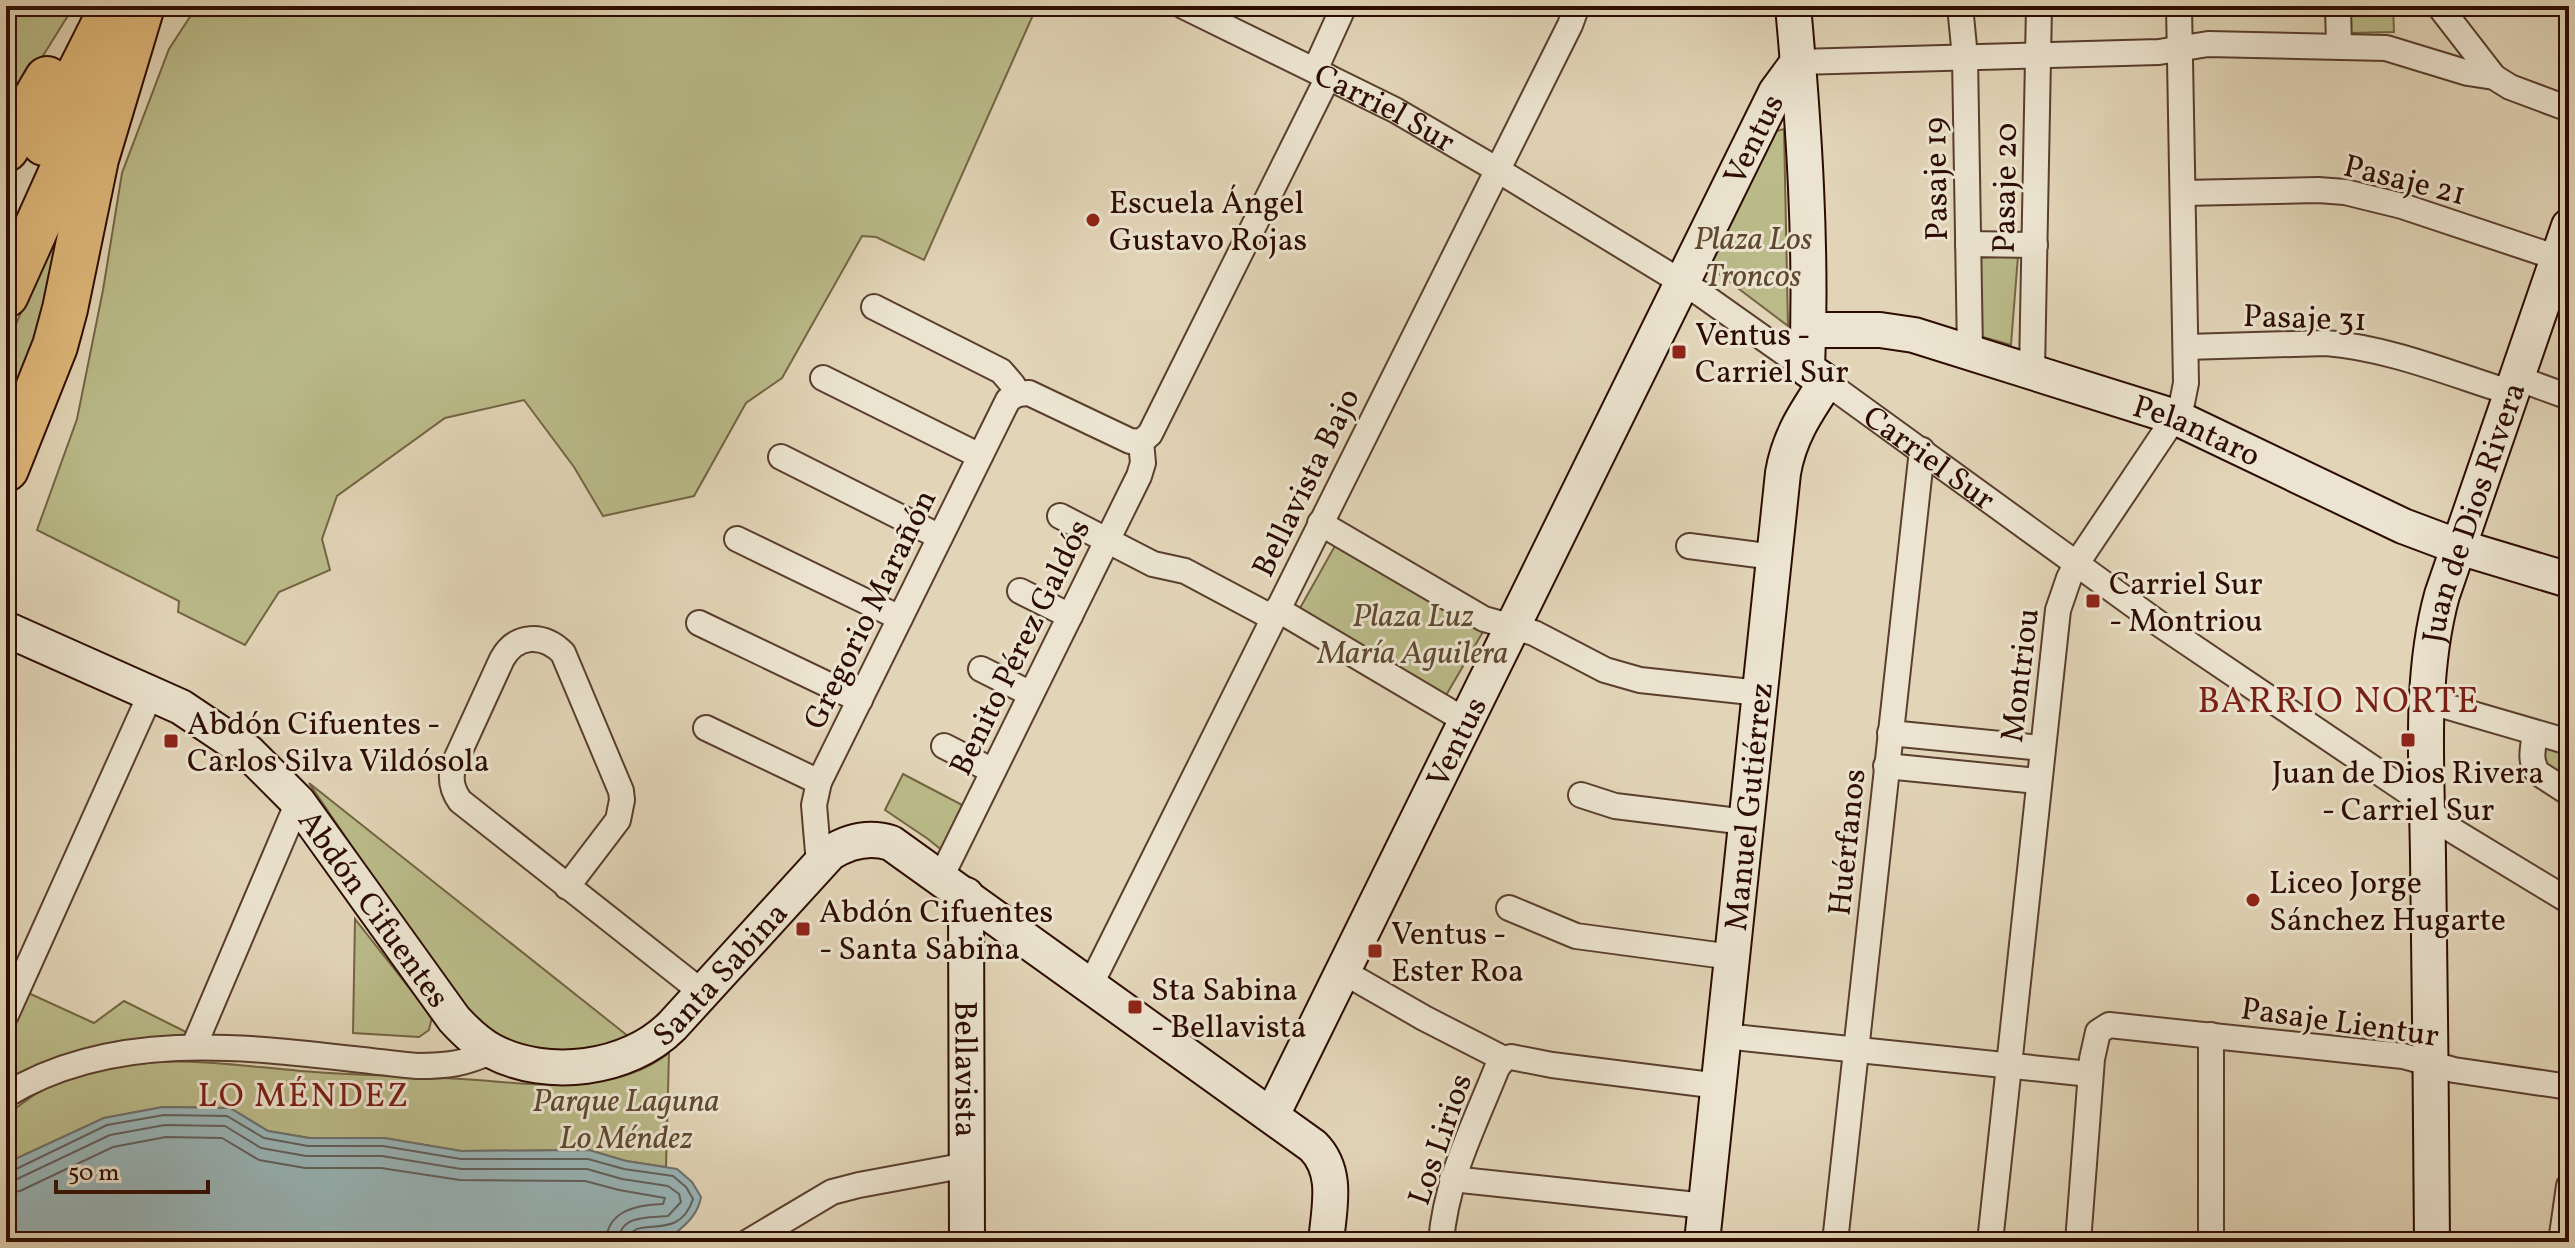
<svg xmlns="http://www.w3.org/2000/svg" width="2575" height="1248" viewBox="0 0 2575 1248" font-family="Vollkorn,serif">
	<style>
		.green { fill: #babb89; stroke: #746444; stroke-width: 2 }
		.water { fill: #99b6b9; stroke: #6e726f; stroke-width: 2 }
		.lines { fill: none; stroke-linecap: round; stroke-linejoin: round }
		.shore { stroke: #63615c; stroke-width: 2 }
		.street-casing { stroke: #5a3e2e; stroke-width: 28 }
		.secondary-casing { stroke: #2d0c00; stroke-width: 38 }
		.highway-casing { stroke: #2d0c00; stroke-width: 48 }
		.street { stroke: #ece4d0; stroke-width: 24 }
		.secondary { stroke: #ece4d0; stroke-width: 34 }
		.highway { stroke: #e1ba7c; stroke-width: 44 }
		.poi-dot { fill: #8f2418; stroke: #ece4d0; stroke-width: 3 }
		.labels { text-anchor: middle; stroke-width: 6; stroke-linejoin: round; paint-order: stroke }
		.street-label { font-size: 32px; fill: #2d0c00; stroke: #ece4d0 }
		.poi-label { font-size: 32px; fill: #2d0c00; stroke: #ece4d0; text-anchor: start }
		.park-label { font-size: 32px; font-style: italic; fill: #5e4930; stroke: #ece4d0 }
		.neighbourhood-label { font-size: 34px; letter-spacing: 2px; fill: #7a1f14; stroke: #ece4d0 }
		.quarter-label { font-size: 36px; letter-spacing: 2px; fill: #7a1f14; stroke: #ece4d0 }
	</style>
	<rect width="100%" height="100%" fill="#e2d5b7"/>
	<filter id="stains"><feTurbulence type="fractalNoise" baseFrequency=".0025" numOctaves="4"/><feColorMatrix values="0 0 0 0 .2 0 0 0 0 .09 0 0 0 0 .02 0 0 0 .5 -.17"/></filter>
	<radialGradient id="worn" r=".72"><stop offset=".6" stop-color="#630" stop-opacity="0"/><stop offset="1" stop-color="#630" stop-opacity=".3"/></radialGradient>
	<!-- green -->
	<g class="green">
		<polygon points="7,6 74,6 6,115 6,12"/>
		<polygon points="197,6 1037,6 924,260 876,237 862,236 782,378 746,403 694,496 603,516 574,467 524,400 445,418 337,496 322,539 330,570 279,592 245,645 178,612 179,601 37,530 77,419 103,290 122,173 169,49"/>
		<polygon points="2350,6 2393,6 2394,32 2351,33"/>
		<polygon points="1784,129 1788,326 1710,267 1776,131"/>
		<polygon points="77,179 56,313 6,444 6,348"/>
		<polygon points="2018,256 2011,345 1976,335 1977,258"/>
		<polygon points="1336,544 1484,630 1445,697 1299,610"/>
		<polygon points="2569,747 2569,785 2546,771 2542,748"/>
		<polygon points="903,774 966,807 944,852 928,839 885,810"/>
		<polygon points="309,783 633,1040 604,1049 551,1052 514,1045 467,1016"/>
		<polygon points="355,919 432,1017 429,1030 419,1037 353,1033"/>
		<path d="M24,991L94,1023L124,1001L196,1037C121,1038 72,1044 6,1083V1030Z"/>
		<path d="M669,1053L666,1167L626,1161L589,1150L461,1151L384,1138H309L268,1131L230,1108L163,1107L104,1118L13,1160L6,1166V1116C19,1106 31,1095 46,1088C54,1083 65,1081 74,1078C157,1049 229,1066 314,1072C368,1076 422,1076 477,1080C541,1085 615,1095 669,1053Z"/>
	</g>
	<!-- water -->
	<path class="water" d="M163,1107L230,1108L268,1131L309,1138H384L461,1151L589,1150L626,1161L677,1169L692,1182L701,1197C698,1214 687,1224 673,1235L648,1234L627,1242H6V1166L13,1160L104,1118Z"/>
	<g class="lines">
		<!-- shore -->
		<g class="shore">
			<path d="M6,1171H12L107,1125L164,1115L227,1116L264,1138L308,1146H383L461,1159H588L624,1169L673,1176L686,1187L693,1199C678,1246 632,1211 628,1242"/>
			<path d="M6,1181L15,1180L110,1135L165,1125L225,1126L261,1148L306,1156H382L461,1169H587L622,1179L668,1186L679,1194L681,1202L668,1216C648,1218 620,1214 618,1242"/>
			<path d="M6,1193L20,1191L113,1147L166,1137L222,1138L259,1160L305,1168H381L460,1180L585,1181L619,1190L665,1198L663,1204C637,1205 607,1210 606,1242"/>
		</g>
		<defs>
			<g id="street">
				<path id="s1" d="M1183,6L1395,110L1496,169L1701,294L1807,369"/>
				<polyline points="1960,6 1965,57 1970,352"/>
				<polyline points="2338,6 2339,46"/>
				<polyline points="2439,6 2494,77"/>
				<polyline points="1798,62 2159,52 2208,44 2386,48 2468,73 2494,77 2510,87 2569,109"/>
				<polyline points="1315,70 1344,6"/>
				<polyline points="2183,193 2318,190 2345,192 2402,206 2558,258"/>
				<polyline points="1968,244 2035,245"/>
				<polyline points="874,307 1001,371 1013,385 1017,394"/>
				<path d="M2186,347L2326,343C2389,348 2451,374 2512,393"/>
				<polyline points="2032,371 2039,6"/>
				<polyline points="823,378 980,456"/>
				<polyline points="2517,378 2569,397"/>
				<path id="s2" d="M1826,382L2161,625L2408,792L2452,830L2569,901"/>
				<polyline points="1017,394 1029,393 1130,441 1141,442"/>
				<polyline points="1141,442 1150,434 1328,77"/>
				<polyline points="781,457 940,537"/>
				<polyline points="1060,516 1153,564 1185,571 1273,618"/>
				<polyline points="1320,523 1484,619 1534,633 1605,670 1640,680 1760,693"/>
				<polyline points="737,539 900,618"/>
				<polyline points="1689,546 1774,557"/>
				<polyline points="1020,591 1070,616"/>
				<polyline points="1277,609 1466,721"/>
				<polyline points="699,623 860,700"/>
				<polyline points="981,669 1031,694"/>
				<polyline points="2428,701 2569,742"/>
				<polyline points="706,728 819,782"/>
				<polyline points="1890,733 2042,748"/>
				<path d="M2535,734C2533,748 2529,761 2538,773L2569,793"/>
				<polyline points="944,746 993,771"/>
				<polyline points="1886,766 2038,781"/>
				<polyline points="1581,795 1615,806 1746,822"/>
				<polyline points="819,864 814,805 819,782 1008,400 1017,394"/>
				<polyline points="941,877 1139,476 1143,463 1141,442"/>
				<path d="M567,887L618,820L622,800L621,791L563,653C543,633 516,634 502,659L453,766C450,780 452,790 460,801L703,993"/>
				<polyline points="1509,908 1576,936 1732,957"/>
				<polyline points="1342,971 1424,1018 1504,1059 1511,1057 1552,1065 1719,1086"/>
				<polyline points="1090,986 1570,25 1577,6"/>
				<polyline points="6,1015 151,693"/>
				<polyline points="1724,1036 2090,1074"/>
				<polyline points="194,1046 298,802"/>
				<path d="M6,1095C129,1020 283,1053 417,1066C448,1066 464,1064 492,1051"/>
				<polyline points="1452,1179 1706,1206"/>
				<polyline points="748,1242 832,1192 859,1185 967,1165"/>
				<path d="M1441,1242C1446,1179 1474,1126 1497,1068L1504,1059"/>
				<polyline points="1835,1242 1922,450"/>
				<polyline points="1990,1242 2058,610 2069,578 2077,563 2175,417 2182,403 2186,383 2179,6"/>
				<polyline points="2078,1242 2092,1059 2098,1032 2109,1025 2403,1056 2454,1070 2569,1087"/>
				<polyline points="2211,1242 2211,1035"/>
				<polyline points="2561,1242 2569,1186"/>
			</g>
			<g id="secondary">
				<path id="s3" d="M1809,330H1880L1914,335L2175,417L2403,526L2459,547L2569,580"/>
				<path id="s4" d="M6,629L181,707L248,752L298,802L454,1019C465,1031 477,1043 492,1051C547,1080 628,1070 672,1026L830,853C849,841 869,836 891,843L1313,1146C1339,1172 1329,1208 1326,1242"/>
				<path id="s5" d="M966,895L967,1242"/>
				<path id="s6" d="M1272,1115L1776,92L1798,62"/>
				<path id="s7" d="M1702,1242L1783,473C1789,437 1806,412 1826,382L1807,369C1812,248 1804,126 1793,6"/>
				<path id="s8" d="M2432,1242C2431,1114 2430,985 2428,857C2427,771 2419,679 2442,595L2569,226"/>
			</g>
			<g id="highway">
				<polyline points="44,143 113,6"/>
				<polyline points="6,149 47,79"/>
				<polyline points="6,295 87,115"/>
				<polyline points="6,469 55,346 65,309 96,159 142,6"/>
			</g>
		</defs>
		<!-- street casing -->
		<use href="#street" class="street-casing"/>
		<!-- secondary casing -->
		<use href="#secondary" class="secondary-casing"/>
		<!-- highway casing -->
		<use href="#highway" class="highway-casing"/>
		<!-- street -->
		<use href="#street" class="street"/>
		<!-- secondary -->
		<use href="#secondary" class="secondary"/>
		<!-- highway -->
		<use href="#highway" class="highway"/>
	</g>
	<!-- markers -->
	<g class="poi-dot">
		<circle cx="1093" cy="220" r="8"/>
		<rect x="1671" y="344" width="16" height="16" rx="4"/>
		<rect x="2085" y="593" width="16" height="16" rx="4"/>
		<rect x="2400" y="732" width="16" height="16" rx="4"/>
		<rect x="163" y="733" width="16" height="16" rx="4"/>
		<circle cx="2253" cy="900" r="8"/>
		<rect x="795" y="921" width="16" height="16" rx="4"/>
		<rect x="1367" y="943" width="16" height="16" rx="4"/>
		<rect x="1127" y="999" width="16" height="16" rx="4"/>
	</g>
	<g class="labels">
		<!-- street labels -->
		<g class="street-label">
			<text dy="11" stroke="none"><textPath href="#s1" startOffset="226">Carriel Sur</textPath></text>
			<text dy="11" stroke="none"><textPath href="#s6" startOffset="1088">Ventus</textPath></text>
			<text transform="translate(1935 179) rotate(-91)" y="11">Pasaje 19</text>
			<text transform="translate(2405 179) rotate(14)" y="11">Pasaje 21</text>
			<text transform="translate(2004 188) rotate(-89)" y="11">Pasaje 20</text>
			<text transform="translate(2305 317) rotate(2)" y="11">Pasaje 31</text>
			<text dy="11" stroke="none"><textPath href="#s3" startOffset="404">Pelantaro</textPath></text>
			<text dy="11" stroke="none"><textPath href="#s2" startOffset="128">Carriel Sur</textPath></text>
			<text transform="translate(1305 482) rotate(-64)" y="11">Bellavista Bajo</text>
			<text dy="11" stroke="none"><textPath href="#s8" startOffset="736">Juan de Dios Rivera</textPath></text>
			<text transform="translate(869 609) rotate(-64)" y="11">Gregorio Marañón</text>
			<text transform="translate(1019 647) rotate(-64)" y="11">Benito Pérez Galdós</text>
			<text transform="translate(2019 675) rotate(-83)" y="11">Montriou</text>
			<text dy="11" stroke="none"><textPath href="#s6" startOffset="416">Ventus</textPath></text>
			<text dy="11" stroke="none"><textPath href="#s7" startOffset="438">Manuel Gutiérrez</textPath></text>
			<text transform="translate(1846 842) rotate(-84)" y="11">Huérfanos</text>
			<text dy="11" stroke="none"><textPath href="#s4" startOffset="474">Abdón Cifuentes</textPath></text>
			<text dy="11" stroke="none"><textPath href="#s4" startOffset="924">Santa Sabina</textPath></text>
			<text transform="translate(2340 1021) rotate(8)" y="11">Pasaje Lientur</text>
			<text dy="11" stroke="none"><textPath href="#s5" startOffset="174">Bellavista</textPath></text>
			<text transform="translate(1439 1139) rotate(-71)" y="11">Los Lirios</text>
		</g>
		<!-- poi labels -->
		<g class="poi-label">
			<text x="1109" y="213">Escuela Ángel<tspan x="1109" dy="37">Gustavo Rojas</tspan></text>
			<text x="1695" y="345">Ventus -<tspan x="1695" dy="37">Carriel Sur</tspan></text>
			<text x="2109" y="594">Carriel Sur<tspan x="2109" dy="37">- Montriou</tspan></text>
			<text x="187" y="734">Abdón Cifuentes -<tspan x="187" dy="37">Carlos Silva Vildósola</tspan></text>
			<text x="2408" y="783" text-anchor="middle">Juan de Dios Rivera<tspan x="2408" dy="37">- Carriel Sur</tspan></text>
			<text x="2269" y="893">Liceo Jorge<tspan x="2269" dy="37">Sánchez Hugarte</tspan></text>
			<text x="819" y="922">Abdón Cifuentes<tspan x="819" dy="37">- Santa Sabina</tspan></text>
			<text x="1391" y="944">Ventus -<tspan x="1391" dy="37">Ester Roa</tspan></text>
			<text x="1151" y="1000">Sta Sabina<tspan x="1151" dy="37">- Bellavista</tspan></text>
		</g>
		<!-- park labels -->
		<g class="park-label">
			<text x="1753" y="249">Plaza Los<tspan x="1753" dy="37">Troncos</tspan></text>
			<text x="1413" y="626">Plaza Luz<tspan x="1413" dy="37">María Aguilera</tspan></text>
			<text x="626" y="1111">Parque Laguna<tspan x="626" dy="37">Lo Méndez</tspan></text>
		</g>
		<!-- neighbourhood labels -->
		<g class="neighbourhood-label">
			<text x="304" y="1106">LO MÉNDEZ</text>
		</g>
		<!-- quarter labels -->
		<g class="quarter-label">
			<text x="2339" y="712">BARRIO NORTE</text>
		</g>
	</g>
	<!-- margin -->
	<rect width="2575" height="1248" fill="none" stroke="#e2d5b7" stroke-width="32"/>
	<rect x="8" y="8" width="2559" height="1232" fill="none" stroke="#2d0c00" stroke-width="4"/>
	<rect x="16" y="16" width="2543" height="1216" fill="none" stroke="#2d0c00" stroke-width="2"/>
	<!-- scale -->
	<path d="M56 1180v12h152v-12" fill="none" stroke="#2d0c00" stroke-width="4"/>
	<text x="68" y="1180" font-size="24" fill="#2d0c00" stroke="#ece4d0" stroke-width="6" paint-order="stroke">50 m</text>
	<rect width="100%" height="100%" filter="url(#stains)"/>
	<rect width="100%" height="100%" fill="url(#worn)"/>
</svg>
